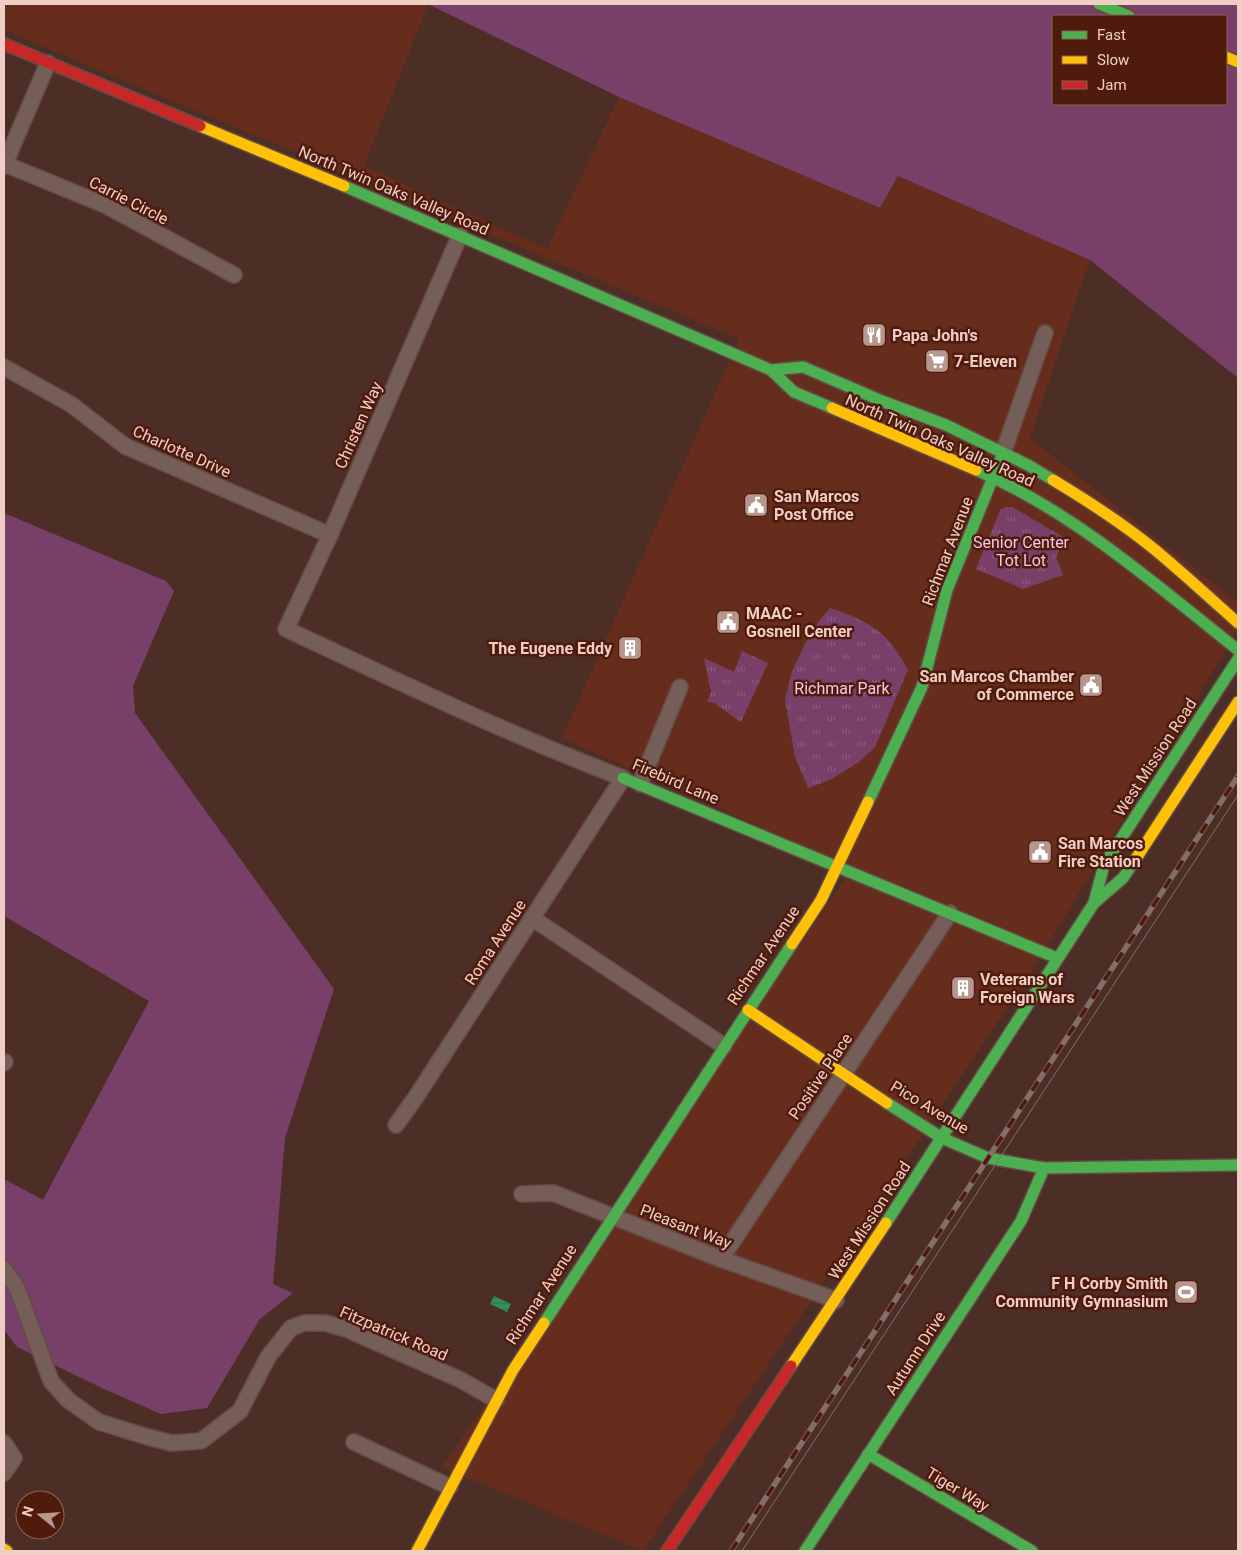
<svg xmlns="http://www.w3.org/2000/svg" width="1242" height="1555" viewBox="0 0 1242 1555" font-family="Roboto,sans-serif">
	<style>
		.built { fill: #662d1d }
		.grass { fill: #783f68; fill-rule: evenodd }
		.park { fill: url(#park-tufts) }
		.water { fill: url(#water-rules) }
		.lines { fill: none; stroke-linecap: round; stroke-linejoin: round }
		.street-casing { stroke: #654b45; stroke-width: 18 }
		.fast-casing { stroke: #654b45; stroke-width: 14 }
		.slow-casing { stroke: #654b45; stroke-width: 14 }
		.jam-casing { stroke: #654b45; stroke-width: 14 }
		.street { stroke: #755e58; stroke-width: 15 }
		.fast { stroke: #4caf50; stroke-width: 11 }
		.slow { stroke: #ffc107; stroke-width: 11 }
		.jam { stroke: #c62828; stroke-width: 11 }
		.tram { stroke: #836f69; stroke-width: 1 }
		.rail-casing { stroke: #836f69; stroke-width: 5.5 }
		.rail { stroke: #4f1b0d; stroke-width: 4; stroke-dasharray: 11; stroke-linecap: butt }
		.labels { text-anchor: middle; stroke-width: 5; stroke-linejoin: round; paint-order: stroke }
		.street-label { font-size: 16px; fill: #f1cec5; stroke: #4f1b0d }
		.poi-label { font-size: 16px; font-weight: bold; fill: #f1cec5; stroke: #4f1b0d; text-anchor: start }
		.park-label { font-size: 16px; fill: #f9c4eb; stroke: #4f1b0d }
	</style>
	<defs>
		<pattern id="park-tufts" width="24" height="20" patternUnits="userSpaceOnUse" patternTransform="scale(1.25)"><rect width="24" height="20" fill="#783f68"/><path d="M3 7l-1-3M5 7V3M7 7l1-3M15 17l-1-3M17 17v-4M19 17l1-3" fill="none" stroke="#8c5a7c"/></pattern>
		<pattern id="water-rules" width="6" height="5" patternUnits="userSpaceOnUse" patternTransform="scale(1.25)"><rect width="6" height="5" fill="#2f915d"/><path d="M0 2.5h6" fill="none" stroke="#387451"/></pattern>
	</defs>
	<rect width="100%" height="100%" fill="#4c2e26"/>
	<!-- built -->
	<polygon class="built" points="4,4 428,4 364,166 547,249 619,97 880,208 898,176 1090,260 1030,438 1238,603 1238,629 1032,971 643,1551 442,1467 853,868 562,738 739,339 4,30"/>
	<!-- grass -->
	<g class="grass">
		<path d="M428,4H1238V378L1090,260L898,176L880,208L619,97ZM1053,16H1226V104H1053Z"/>
		<polygon points="4,513 166,581 174,591 133,686 135,713 334,989 285,1138 273,1284 293,1293 260,1319 207,1408 161,1414 104,1389 17,1347 4,1330 4,1179 43,1200 149,1001 4,916"/>
	</g>
	<!-- park -->
	<g class="park">
		<polygon points="1006,507 1012,507 1065,538 1056,557 1063,575 1023,589 976,569 999,513 1001,509"/>
		<path d="M830,608C871,622 887,631 908,670L875,747L859,762L830,780L808,788L795,757L785,700L792,671L805,644L819,621Z"/>
		<polygon points="742,651 768,663 741,722 714,703 707,702 712,690 710,689 704,658 734,672"/>
	</g>
	<!-- water -->
	<polygon class="water" points="494,1296 511,1304 507,1312 490,1304"/>
	<g class="lines">
		<defs>
			<g id="street">
				<polyline points="5,164 107,206 234,275"/>
				<polyline points="4,166 48,63"/>
				<polyline points="4,367 72,405 125,446 330,535"/>
				<polyline points="1003,453 1045,333"/>
				<polyline points="640,784 680,687"/>
				<polyline points="532,918 724,1046"/>
				<polyline points="4,1063 5,1062"/>
				<path d="M396,1125L416,1097L623,778C508,734 397,681 286,629L330,535L460,235"/>
				<polyline points="522,1194 553,1193 721,1259 836,1300"/>
				<polyline points="721,1259 950,913"/>
				<polyline points="4,1269 17,1288 51,1381 68,1400 99,1422 148,1437 171,1443 201,1441 240,1411 268,1357 291,1328 304,1323 325,1323 346,1329 461,1380 496,1400"/>
				<polyline points="354,1442 450,1487"/>
				<polyline points="4,1443 14,1458 4,1473"/>
			</g>
			<g id="fast">
				<polyline points="1099,4 1129,16"/>
				<polyline points="344,186 771,370 794,392 832,408"/>
				<polyline points="771,370 803,367 882,401 946,425 1028,465 1053,480"/>
				<path d="M976,470C1074,512 1156,585 1238,650"/>
				<polyline points="623,778 1057,958"/>
				<polyline points="868,802 922,687 947,590 1003,453"/>
				<polyline points="1094,903 1104,865 1238,659"/>
				<polyline points="887,1103 942,1138 988,1158 1044,1168 1238,1165"/>
				<polyline points="886,1223 1094,903 1123,878 1137,857"/>
				<polyline points="544,1323 792,944"/>
				<polyline points="868,1454 1032,1551"/>
				<polyline points="805,1551 1021,1221 1044,1168"/>
			</g>
			<g id="slow">
				<polyline points="1226,57 1238,62"/>
				<polyline points="200,126 344,186"/>
				<polyline points="832,408 976,470"/>
				<path d="M1053,480C1088,501 1122,523 1154,549C1183,573 1210,598 1238,623"/>
				<polyline points="1137,857 1238,702"/>
				<polyline points="792,944 821,900 868,802"/>
				<polyline points="748,1010 887,1103"/>
				<polyline points="791,1366 886,1223"/>
				<polyline points="4,1549 7,1551"/>
				<polyline points="417,1551 513,1370 544,1323"/>
			</g>
			<g id="jam">
				<polyline points="4,44 200,126"/>
				<polyline points="667,1551 791,1366"/>
			</g>
		</defs>
		<!-- street casing -->
		<use href="#street" class="street-casing"/>
		<!-- fast casing -->
		<use href="#fast" class="fast-casing"/>
		<!-- slow casing -->
		<use href="#slow" class="slow-casing"/>
		<!-- jam casing -->
		<use href="#jam" class="jam-casing"/>
		<!-- street -->
		<use href="#street" class="street"/>
		<!-- fast -->
		<use href="#fast" class="fast"/>
		<!-- slow -->
		<use href="#slow" class="slow"/>
		<!-- jam -->
		<use href="#jam" class="jam"/>
		<!-- tram -->
		<polyline class="tram" points="742,1551 1238,795"/>
		<defs>
			<polyline id="rail" points="731,1551 1238,776"/>
		</defs>
		<!-- rail casing -->
		<use href="#rail" class="rail-casing"/>
		<!-- rail -->
		<use href="#rail" class="rail"/>
	</g>
	<!-- icons -->
	<defs>
		<symbol id="restaurant-square" viewBox="-11 -11 22 22"><rect x="-9" y="-9" width="18" height="18" rx="4" fill="#b7968d" stroke="#4f1b0d"/><path d="M-5-6h1v4h1v-4h1v4h1v-4h1v5L-1.5 .5V6h-2V.5L-5-1ZM5-6V6H3V1.5H1.5Q1.5-4 5-6Z" fill="#fff"/></symbol>
		<symbol id="supermarket-square" viewBox="-11 -11 22 22"><rect x="-9" y="-9" width="18" height="18" rx="4" fill="#b7968d" stroke="#4f1b0d"/><path d="M-6-5.5h2.5l.6 2H6L4.5 2H-2.5L-4.4-4H-6ZM-1.5 3.2a1.3 1.3 0 1 0 .1 0ZM3 3.2a1.3 1.3 0 1 0 .1 0Z" fill="#fff"/></symbol>
		<symbol id="civic-square" viewBox="-11 -11 22 22"><rect x="-9" y="-9" width="18" height="18" rx="4" fill="#b7968d" stroke="#4f1b0d"/><path d="M-.6-6.5H3V-4.5H.6V-3L4-1V1h2V6H-6V1h2V-1L-.6-3ZM-1.2 2.5V6h2.4V2.5Z" fill="#fff"/></symbol>
		<symbol id="building-square" viewBox="-11 -11 22 22"><rect x="-9" y="-9" width="18" height="18" rx="4" fill="#b7968d" stroke="#4f1b0d"/><path d="M-4-6H4V6H1V3H-1V6H-4ZM-2.5-4.3h1.7v1.8h-1.7ZM.8-4.3h1.7v1.8H.8ZM-2.5-1h1.7V.8h-1.7ZM.8-1h1.7V.8H.8Z" fill="#fff"/></symbol>
		<symbol id="stadium-square" viewBox="-11 -11 22 22"><rect x="-9" y="-9" width="18" height="18" rx="4" fill="#b7968d" stroke="#4f1b0d"/><path d="M0-5a6.5 5 0 1 0 0 10a6.5 5 0 1 0 0-10ZM-3.5-1.8h7v3.6h-7Z" fill="#fff"/></symbol>
	</defs>
	<g fill-rule="evenodd">
		<use href="#restaurant-square" x="860" y="321" width="28" height="28"/>
		<use href="#supermarket-square" x="923" y="347" width="28" height="28"/>
		<use href="#civic-square" x="742" y="491" width="28" height="28"/>
		<use href="#civic-square" x="714" y="608" width="28" height="28"/>
		<use href="#building-square" x="616" y="634" width="28" height="28"/>
		<use href="#civic-square" x="1077" y="671" width="28" height="28"/>
		<use href="#civic-square" x="1026" y="838" width="28" height="28"/>
		<use href="#building-square" x="949" y="974" width="28" height="28"/>
		<use href="#stadium-square" x="1172" y="1278" width="28" height="28"/>
	</g>
	<g class="labels">
		<!-- street labels -->
		<g class="street-label">
			<text transform="translate(394 190) rotate(23)" y="6">North Twin Oaks Valley Road</text>
			<text transform="translate(129 200) rotate(27)" y="6">Carrie Circle</text>
			<text transform="translate(358 425) rotate(-66)" y="6">Christen Way</text>
			<text transform="translate(940 440) rotate(24)" y="6">North Twin Oaks Valley Road</text>
			<text transform="translate(182 451) rotate(24)" y="6">Charlotte Drive</text>
			<text transform="translate(947 551) rotate(-69)" y="6">Richmar Avenue</text>
			<text transform="translate(1155 757) rotate(-57)" y="6">West Mission Road</text>
			<text transform="translate(676 781) rotate(23)" y="6">Firebird Lane</text>
			<text transform="translate(495 942) rotate(-57)" y="6">Roma Avenue</text>
			<text transform="translate(763 955) rotate(-56)" y="6">Richmar Avenue</text>
			<text transform="translate(820 1076) rotate(-56)" y="6">Positive Place</text>
			<text transform="translate(930 1107) rotate(31)" y="6">Pico Avenue</text>
			<text transform="translate(869 1220) rotate(-57)" y="6">West Mission Road</text>
			<text transform="translate(686 1226) rotate(21)" y="6">Pleasant Way</text>
			<text transform="translate(541 1294) rotate(-57)" y="6">Richmar Avenue</text>
			<text transform="translate(394 1333) rotate(23)" y="6">Fitzpatrick Road</text>
			<text transform="translate(915 1353) rotate(-57)" y="6">Autumn Drive</text>
			<text transform="translate(958 1489) rotate(31)" y="6">Tiger Way</text>
		</g>
		<!-- poi labels -->
		<g class="poi-label">
			<text x="892" y="341">Papa John's</text>
			<text x="954" y="367">7-Eleven</text>
			<text x="774" y="502">San Marcos<tspan x="774" dy="18">Post Office</tspan></text>
			<text x="746" y="619">MAAC -<tspan x="746" dy="18">Gosnell Center</tspan></text>
			<text x="612" y="654" text-anchor="end">The Eugene Eddy</text>
			<text x="1074" y="682" text-anchor="end">San Marcos Chamber<tspan x="1074" dy="18">of Commerce</tspan></text>
			<text x="1058" y="849">San Marcos<tspan x="1058" dy="18">Fire Station</tspan></text>
			<text x="980" y="985">Veterans of<tspan x="980" dy="18">Foreign Wars</tspan></text>
			<text x="1168" y="1289" text-anchor="end">F H Corby Smith<tspan x="1168" dy="18">Community Gymnasium</tspan></text>
		</g>
		<!-- park labels -->
		<g class="park-label">
			<text x="1021" y="548">Senior Center<tspan x="1021" dy="18">Tot Lot</tspan></text>
			<text x="842" y="694">Richmar Park</text>
		</g>
	</g>
	<!-- border -->
	<rect width="1242" height="1555" fill="none" stroke="#f1cec5" stroke-width="10"/>
	<!-- legend -->
	<rect x="1052" y="15" width="175" height="90" fill="#4f1b0d" stroke="#906357"/>
	<rect x="1062" y="31" width="25" height="8" fill="#4caf50" stroke="#906357"/>
	<text x="1097" y="40" font-size="15" fill="#f1cec5">Fast</text>
	<rect x="1062" y="56" width="25" height="8" fill="#ffc107" stroke="#906357"/>
	<text x="1097" y="65" font-size="15" fill="#f1cec5">Slow</text>
	<rect x="1062" y="81" width="25" height="8" fill="#c62828" stroke="#906357"/>
	<text x="1097" y="90" font-size="15" fill="#f1cec5">Jam</text>
	<!-- north arrow -->
	<g transform="translate(40 1515) rotate(287)"><circle r="24" fill="#4f1b0d" stroke="#906357"/>
	<path d="M0-4L9 19L0 12L-9 19Z" fill="#b7968d"/>
	<text y="-8" font-size="14" font-weight="bold" text-anchor="middle" fill="#f1cec5">N</text>
	</g>
</svg>
